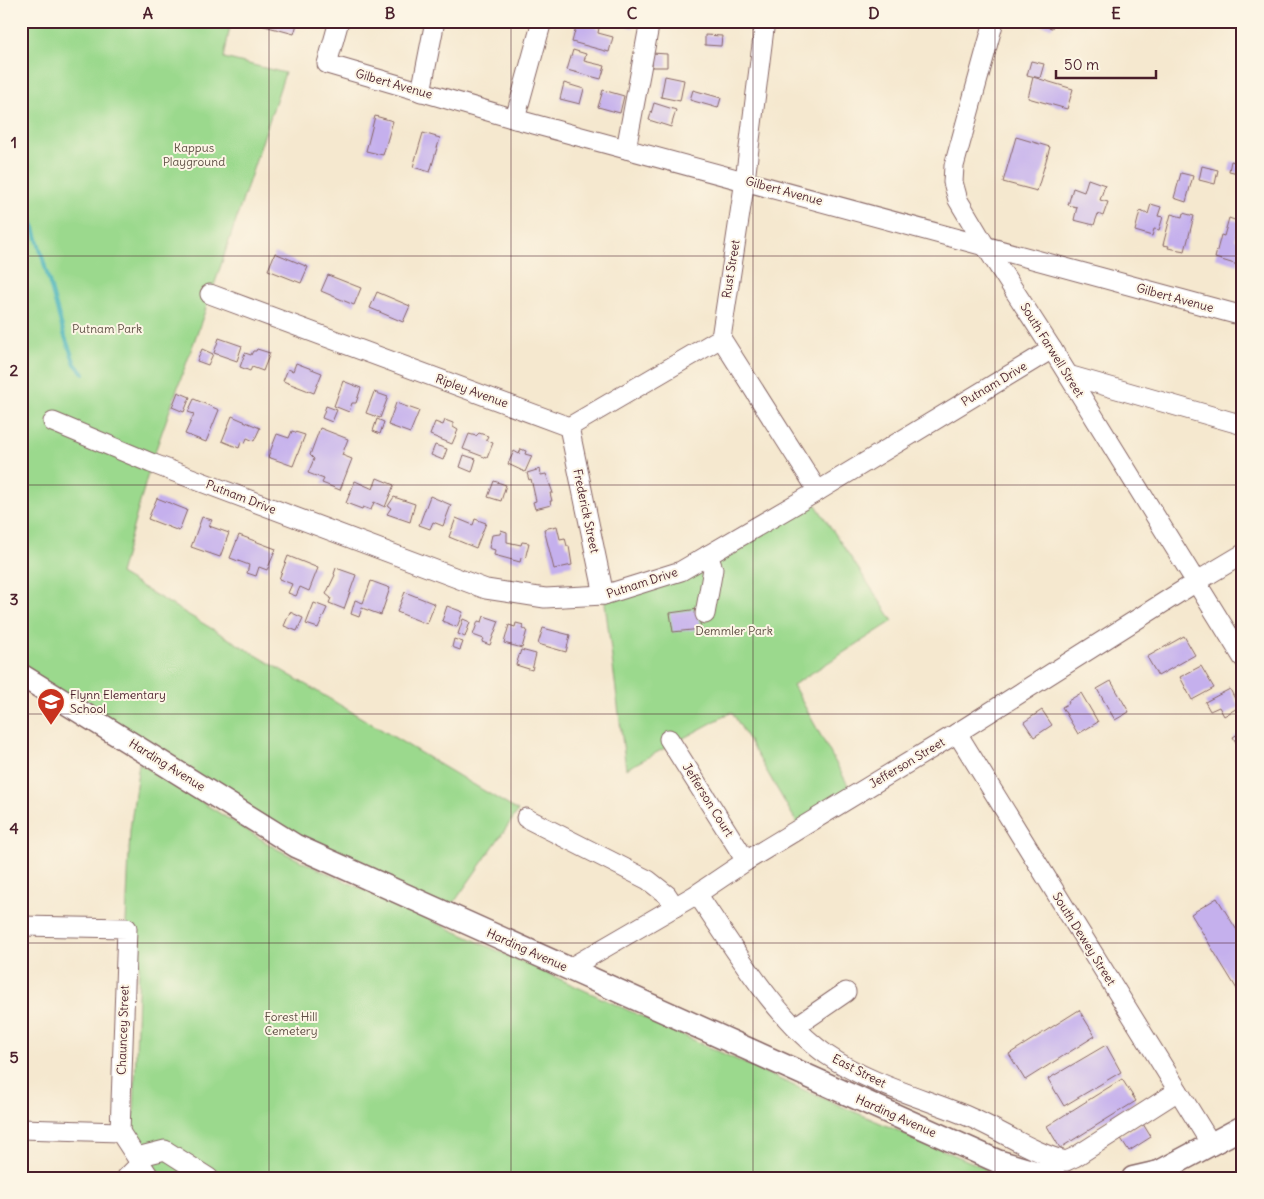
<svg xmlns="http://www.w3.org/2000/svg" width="1264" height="1199" viewBox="0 0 1264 1199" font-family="Delius,sans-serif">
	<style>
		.green { fill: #9bd98d; stroke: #727c5c }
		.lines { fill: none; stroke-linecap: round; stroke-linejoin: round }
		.stream { stroke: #40b1b7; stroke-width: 4 }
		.building { fill: #c5b0ed }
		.minor-casing { stroke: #866564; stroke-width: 21 }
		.major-casing { stroke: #866564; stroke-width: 25 }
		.minor { stroke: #fff; stroke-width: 19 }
		.major { stroke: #fff; stroke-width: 22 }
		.grid { fill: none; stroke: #4a1f2b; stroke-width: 1; stroke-opacity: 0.55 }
		.labels { text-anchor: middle; stroke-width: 4; stroke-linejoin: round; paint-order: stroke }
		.street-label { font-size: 12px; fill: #4a1f2b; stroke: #fcf5e5 }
		.park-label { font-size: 12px; fill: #5e4e44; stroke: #fcf5e5 }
		.poi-label { font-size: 12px; fill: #4a1f2b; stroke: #fcf5e5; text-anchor: start }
		.neatline { fill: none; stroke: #4a1f2b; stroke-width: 2 }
		.grid-label { font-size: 16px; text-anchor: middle; font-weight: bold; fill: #4a1f2b }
	</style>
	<rect width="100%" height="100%" fill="#fcf5e5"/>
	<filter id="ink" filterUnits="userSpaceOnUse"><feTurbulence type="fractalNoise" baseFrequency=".02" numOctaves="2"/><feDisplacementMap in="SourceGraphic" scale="10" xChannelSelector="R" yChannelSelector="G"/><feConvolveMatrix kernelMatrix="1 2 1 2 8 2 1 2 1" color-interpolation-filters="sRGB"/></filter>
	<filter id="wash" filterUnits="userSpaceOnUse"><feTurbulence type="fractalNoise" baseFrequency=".0096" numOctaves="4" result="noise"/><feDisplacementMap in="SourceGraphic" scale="20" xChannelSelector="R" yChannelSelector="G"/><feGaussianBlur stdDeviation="1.12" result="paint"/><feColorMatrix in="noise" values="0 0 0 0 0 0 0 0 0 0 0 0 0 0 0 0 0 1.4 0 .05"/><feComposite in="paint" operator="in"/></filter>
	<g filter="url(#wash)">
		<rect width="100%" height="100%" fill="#f5e8cf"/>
		<!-- green -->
		<g class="green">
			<polygon points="21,21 204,21 230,26 224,58 285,73 217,277 151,463 120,574 518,811 446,914 296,846 21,675"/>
			<polygon points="810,496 893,621 793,685 854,796 800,828 732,712 626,769 604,595 681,571"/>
			<polygon points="139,763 277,849 303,862 790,1084 1008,1178 163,1178 130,1132 134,1114 139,965 134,934 126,923 130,830"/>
		</g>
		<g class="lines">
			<!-- stream -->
			<g class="stream">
				<polyline points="21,98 23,103 21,121"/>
				<polyline points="21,157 31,217 64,334 75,364 84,374"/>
			</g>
		</g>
		<g id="blocks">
			<!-- building -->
			<g class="building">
				<polygon points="262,21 298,21 294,34 261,25"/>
				<polygon points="614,21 635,21 633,28 614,23"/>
				<polygon points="1034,21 1054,21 1052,28 1033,23"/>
				<polygon points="577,23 599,28 598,33 613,37 609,52 572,42"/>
				<polygon points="705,35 722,36 721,46 705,45"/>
				<polygon points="573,50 586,54 584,61 605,66 601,79 567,70"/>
				<polygon points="652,53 667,54 667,67 652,67"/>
				<polygon points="1031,61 1044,64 1040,78 1027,75"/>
				<polygon points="665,76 684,80 680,101 661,97"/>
				<polygon points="1033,77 1073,89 1067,109 1028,98"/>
				<polygon points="564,83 584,89 580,104 560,99"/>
				<polygon points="603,90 624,96 620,113 598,107"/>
				<polygon points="693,90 721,98 718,108 690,100"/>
				<polygon points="654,103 676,110 671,127 649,120"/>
				<polygon points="375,116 393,121 383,155 366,151"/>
				<polygon points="423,133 440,138 430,172 413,167"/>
				<polygon points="1016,137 1050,147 1037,191 1003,182"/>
				<polygon points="1231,161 1243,164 1243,174 1229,171"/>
				<polygon points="1202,166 1218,170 1215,184 1199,180"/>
				<polygon points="1181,173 1193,176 1186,202 1174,198"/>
				<polygon points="1088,179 1105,185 1100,200 1108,202 1103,216 1098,214 1094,225 1074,220 1077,207 1068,205 1073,188 1084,192"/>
				<polygon points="1151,204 1161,207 1158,216 1163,217 1159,230 1154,229 1152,236 1135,231 1140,211 1148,214"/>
				<polygon points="1183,213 1194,216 1185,251 1168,248 1169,246 1163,245 1171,214 1182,217"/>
				<polygon points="1229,218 1240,222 1235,239 1243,242 1243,247 1238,265 1215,258 1221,235 1224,236"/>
				<polygon points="275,253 308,267 301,283 268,270"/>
				<polygon points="328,275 361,288 354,305 321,291"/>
				<polygon points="377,292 410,306 403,322 370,308"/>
				<polygon points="219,338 242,346 237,361 214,353"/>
				<polygon points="202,349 213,354 208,365 197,361"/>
				<polygon points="257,349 270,353 263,371 252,367 250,371 240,367 245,353 251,355 253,351 256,351"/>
				<polygon points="296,363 322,373 314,393 283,381 288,369 293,371"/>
				<polygon points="343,381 361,388 356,403 352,403 349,412 334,406"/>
				<polygon points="178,392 190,397 184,412 172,407"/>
				<polygon points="374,392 388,397 380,418 366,413"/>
				<polygon points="194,399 219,410 206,442 185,434 194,414 188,412"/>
				<polygon points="396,403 419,411 410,433 388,425"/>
				<polygon points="326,406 337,410 332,422 322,418"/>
				<polygon points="232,416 260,428 254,441 247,438 245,443 241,442 239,448 222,441"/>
				<polygon points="377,419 384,422 380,434 373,431"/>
				<polygon points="445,420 453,423 453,427 458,430 452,444 430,435 435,422 443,425"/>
				<polygon points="320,428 348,439 342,455 352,459 340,490 322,483 324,479 308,473 314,459 310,455"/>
				<polygon points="292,431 305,435 293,466 268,457 277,434 289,438"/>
				<polygon points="479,433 488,436 486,440 493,443 487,458 463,449 469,434 476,436"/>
				<polygon points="435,445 447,449 443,460 431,455"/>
				<polygon points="521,449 526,451 525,454 532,456 525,472 508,464 514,451 519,454"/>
				<polygon points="464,455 476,459 472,472 460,467"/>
				<polygon points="540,469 541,475 546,474 553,493 550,493 552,501 550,501 551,505 535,509 533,502 536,501 531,479 529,480 527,473"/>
				<polygon points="377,478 394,485 385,507 374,502 371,510 363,507 362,509 346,503 355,481 373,489"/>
				<polygon points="494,481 506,485 501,501 488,497"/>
				<polygon points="430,496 451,505 443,526 433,522 430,529 419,525"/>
				<polygon points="394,497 415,504 410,522 387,514 391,508 388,506"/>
				<polygon points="157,498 187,510 179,531 148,519"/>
				<polygon points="202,517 212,520 209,526 229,533 220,557 191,547"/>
				<polygon points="456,518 473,525 475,519 486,523 476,548 449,537"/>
				<polygon points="557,526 560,539 565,538 567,546 569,546 572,565 554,569 544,529"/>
				<polygon points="501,530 507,532 507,542 521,545 522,542 529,543 525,559 521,558 520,562 494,555 495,550 489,548 492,535 500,534"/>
				<polygon points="239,535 276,549 267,570 259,567 256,576 247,573 249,565 230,558"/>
				<polygon points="288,556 318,568 309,591 300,587 296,596 288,593 292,584 279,579"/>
				<polygon points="336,568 356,575 344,609 329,603 331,598 326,594 335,575 334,574"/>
				<polygon points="371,581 390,588 381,615 362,608 359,617 351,614 355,600 363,603"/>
				<polygon points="405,592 435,604 427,624 397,612"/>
				<polygon points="314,603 327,608 318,628 306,624"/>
				<polygon points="447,606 463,612 457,627 442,621"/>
				<polygon points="698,609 701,629 673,632 670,613"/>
				<polygon points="290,612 303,618 297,631 284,626"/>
				<polygon points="484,616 499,621 490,645 482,642 484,639 473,635 478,621 482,622"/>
				<polygon points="463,619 470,622 465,637 458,634"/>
				<polygon points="516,623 524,625 522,629 527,630 522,648 504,643 509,625 515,627"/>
				<polygon points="543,628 570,635 566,652 538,644"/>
				<polygon points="1184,636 1195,655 1158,676 1147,657"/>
				<polygon points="454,639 463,642 460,650 452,647"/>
				<polygon points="521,650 536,654 532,670 516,665"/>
				<polygon points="1201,666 1214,688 1192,700 1180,677"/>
				<polygon points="1111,681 1129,712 1115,720 1097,689"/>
				<polygon points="1230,689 1239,707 1224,716 1219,707 1210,711 1205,702"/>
				<polygon points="1081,693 1098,722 1078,734 1062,707 1069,703 1068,701"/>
				<polygon points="1042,710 1052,725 1034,737 1024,722"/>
				<polygon points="1243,731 1243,755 1233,737"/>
				<polygon points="1217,898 1243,940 1243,999 1191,914"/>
				<polygon points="1079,1010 1095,1036 1025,1080 1009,1054"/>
				<polygon points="1106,1045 1121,1072 1064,1106 1048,1079"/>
				<polygon points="1122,1079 1136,1101 1060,1148 1047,1126"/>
				<polygon points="1143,1124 1151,1137 1129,1151 1120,1137"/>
			</g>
		</g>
	</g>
	<g filter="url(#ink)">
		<use href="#blocks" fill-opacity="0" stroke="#866564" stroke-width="1"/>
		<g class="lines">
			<defs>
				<g id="minor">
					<polyline points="339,21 327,64 515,119 1243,316"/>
					<polyline points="765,21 745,180 721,338 818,491"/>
					<polyline points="994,21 954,166 953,182 958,200 986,247 1052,349 1243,658"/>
					<polyline points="421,92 435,21"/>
					<polyline points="515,119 542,21"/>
					<polyline points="626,149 650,21"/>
					<polyline points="210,294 569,427 721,338"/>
					<polyline points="1068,375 1243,425"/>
					<polyline points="53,422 151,463 486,589 545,598 604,595 681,571 818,491 1052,349"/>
					<polyline points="569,427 604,595"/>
					<polyline points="705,614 713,569 708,555"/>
					<polyline points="957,733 1211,1144"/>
					<polyline points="669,739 746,861"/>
					<polyline points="526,818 648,880 667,895 675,907"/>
					<path d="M697,894C734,947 774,1018 827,1055C868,1083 917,1096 962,1114C996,1127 1032,1153 1066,1161"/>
					<polyline points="21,926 127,928 120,1132"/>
					<polyline points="568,969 697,894 746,861 957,733 1196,582 1243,554"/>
					<polyline points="795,1027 846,992"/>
					<polyline points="21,1129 120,1132"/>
					<polyline points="120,1132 150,1178"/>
					<polyline points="137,1157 165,1150 209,1178"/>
					<polyline points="1066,1161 1075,1157 1178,1091"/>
					<polyline points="126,1178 141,1163"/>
				</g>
				<g id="major">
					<polyline points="21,675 296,846 997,1161 1056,1178"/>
					<polyline points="1133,1178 1159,1172 1243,1127"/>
				</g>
			</defs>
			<!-- minor casing -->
			<use href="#minor" class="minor-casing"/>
			<!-- major casing -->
			<use href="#major" class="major-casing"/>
			<!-- minor -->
			<use href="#minor" class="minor"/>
			<!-- major -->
			<use href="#major" class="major"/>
		</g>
	</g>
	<!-- grid -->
	<path class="grid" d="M269,21V1178M511,21V1178M753,21V1178M995,21V1178M21,256H1243M21,485H1243M21,714H1243M21,943H1243"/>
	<!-- icons -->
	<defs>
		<symbol id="school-pin" viewBox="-11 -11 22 30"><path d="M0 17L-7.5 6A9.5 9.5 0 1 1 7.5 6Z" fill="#c8321e" stroke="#fcf5e5"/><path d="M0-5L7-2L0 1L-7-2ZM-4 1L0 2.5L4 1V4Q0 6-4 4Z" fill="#fff"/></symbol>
	</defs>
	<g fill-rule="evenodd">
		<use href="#school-pin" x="35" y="686" width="32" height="43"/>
	</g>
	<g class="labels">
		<!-- street labels -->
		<g class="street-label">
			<text transform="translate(394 84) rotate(16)" y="4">Gilbert Avenue</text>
			<text transform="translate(784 191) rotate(15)" y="4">Gilbert Avenue</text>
			<text transform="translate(731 269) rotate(-81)" y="4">Rust Street</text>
			<text transform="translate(1175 298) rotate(15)" y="4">Gilbert Avenue</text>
			<text transform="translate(1052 350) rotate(58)" y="4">South Farwell Street</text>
			<text transform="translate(994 384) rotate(-31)" y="4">Putnam Drive</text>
			<text transform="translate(472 391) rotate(20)" y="4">Ripley Avenue</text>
			<text transform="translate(241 497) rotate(21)" y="4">Putnam Drive</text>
			<text transform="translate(586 511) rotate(78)" y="4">Frederick Street</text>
			<text transform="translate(642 583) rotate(-18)" y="4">Putnam Drive</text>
			<text transform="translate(907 763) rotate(-31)" y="4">Jefferson Street</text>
			<text transform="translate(167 765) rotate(32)" y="4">Harding Avenue</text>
			<text transform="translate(708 800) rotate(58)" y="4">Jefferson Court</text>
			<text transform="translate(1084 939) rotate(58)" y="4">South Dewey Street</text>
			<text transform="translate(527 950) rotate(24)" y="4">Harding Avenue</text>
			<text transform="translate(123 1030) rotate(-88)" y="4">Chauncey Street</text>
			<text transform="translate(859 1071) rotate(27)" y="4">East Street</text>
			<text transform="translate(896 1116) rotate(24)" y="4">Harding Avenue</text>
		</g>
		<!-- park labels -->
		<g class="park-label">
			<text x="194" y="152">Kappus<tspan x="194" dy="14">Playground</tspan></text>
			<text x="107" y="333">Putnam Park</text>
			<text x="734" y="635">Demmler Park</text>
			<text x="291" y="1021">Forest Hill<tspan x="291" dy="14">Cemetery</tspan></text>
		</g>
		<!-- poi labels -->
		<g class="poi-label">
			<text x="70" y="699">Flynn Elementary<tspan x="70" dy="14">School</tspan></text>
		</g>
	</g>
	<!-- margin -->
	<rect width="1264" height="1199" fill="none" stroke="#fcf5e5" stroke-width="55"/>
	<!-- scale -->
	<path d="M1056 70v8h100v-8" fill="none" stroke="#4a1f2b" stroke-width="2.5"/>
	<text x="1064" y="70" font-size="15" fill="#4a1f2b" stroke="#fcf5e5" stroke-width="4" paint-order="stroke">50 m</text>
	<rect x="28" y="28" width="1208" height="1144" class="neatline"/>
	<g class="grid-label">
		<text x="148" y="19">A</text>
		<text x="390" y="19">B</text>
		<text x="632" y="19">C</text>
		<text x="874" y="19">D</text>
		<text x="1116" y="19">E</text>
		<text x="14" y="148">1</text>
		<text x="14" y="376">2</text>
		<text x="14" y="605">3</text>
		<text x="14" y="834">4</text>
		<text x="14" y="1063">5</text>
	</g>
</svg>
